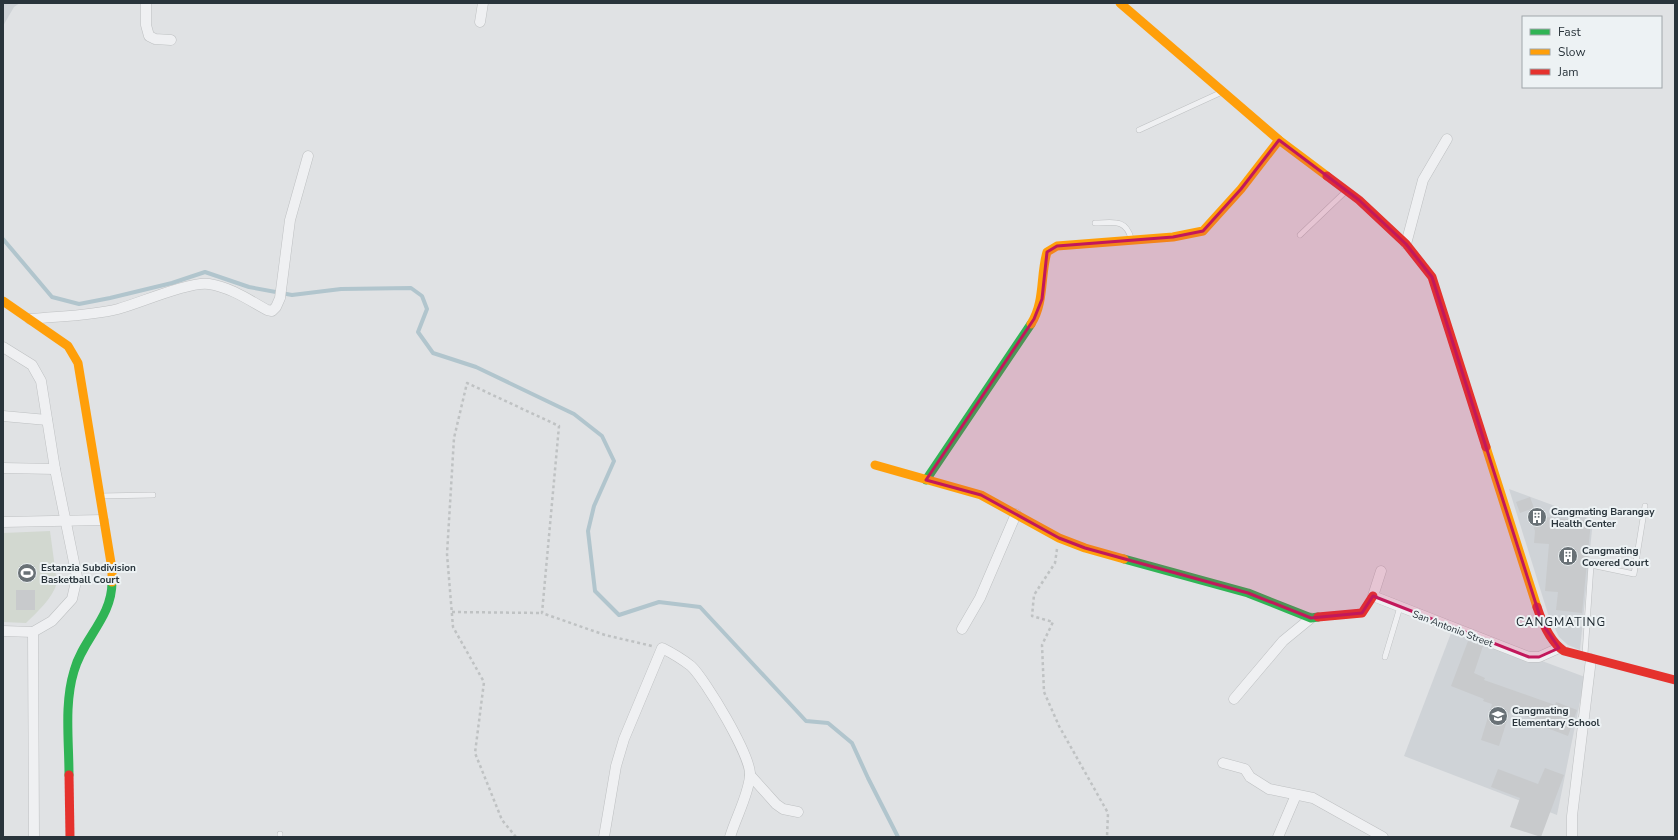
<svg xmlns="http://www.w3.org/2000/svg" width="1678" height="840" viewBox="0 0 1678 840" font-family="'Nunito Sans',sans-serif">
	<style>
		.built { fill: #cfd3d7 }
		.green { fill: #d2d8d0 }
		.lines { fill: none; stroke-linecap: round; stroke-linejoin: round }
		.stream { stroke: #b1c5cd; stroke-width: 4 }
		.building { fill: #c8cacc }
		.lane-casing { stroke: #bec0c2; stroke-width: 6 }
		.street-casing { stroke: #bec0c2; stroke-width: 11 }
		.path { stroke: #bfc2c3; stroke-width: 2.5; stroke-dasharray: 3 3; stroke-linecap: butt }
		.lane { stroke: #eff0f2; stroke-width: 5 }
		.street { stroke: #eff0f2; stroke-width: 10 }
		.fast { stroke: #30b455; stroke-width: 9 }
		.slow { stroke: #ff9f0a; stroke-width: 9 }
		.jam { stroke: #e5322d; stroke-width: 9 }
		.marked { fill: #c2185b; fill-opacity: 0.2; stroke: #c2185b; stroke-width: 3; stroke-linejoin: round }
		.labels { text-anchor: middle; stroke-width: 4; stroke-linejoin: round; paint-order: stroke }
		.poi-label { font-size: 10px; font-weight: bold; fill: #29343b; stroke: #edf2f4; text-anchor: start }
		.street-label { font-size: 10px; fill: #29343b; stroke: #edf2f4 }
		.quarter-label { font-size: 12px; letter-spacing: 1px; fill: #1b252c; stroke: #edf2f4 }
	</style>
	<rect width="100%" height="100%" fill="#e0e2e4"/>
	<!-- built -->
	<g class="built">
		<polygon points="3,3 20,3 14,7 3,26"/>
		<polygon points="1509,489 1593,520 1580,650 1568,645 1559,637 1548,614"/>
		<polygon points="1453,628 1585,677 1557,815 1404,756"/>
	</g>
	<!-- green -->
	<path class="green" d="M50,531L57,583C52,599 38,611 26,623L3,622V533Z"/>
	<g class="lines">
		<!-- stream -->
		<polyline class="stream" points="3,239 52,297 79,304 110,298 172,283 205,272 249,287 292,295 341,289 411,288 422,296 427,309 418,332 433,353 476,367 574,414 602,436 614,461 594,506 588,531 595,591 619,615 659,602 700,607 806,721 828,723 852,743 868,778 898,837"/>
	</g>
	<!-- building -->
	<g class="building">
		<polygon points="1530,497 1534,508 1520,513 1516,502"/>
		<polygon points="1541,508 1544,517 1591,521 1582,613 1556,610 1558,592 1545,591 1549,544 1534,543 1535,531 1529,513"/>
		<rect x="16" y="590" width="19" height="20"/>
		<polygon points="1468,641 1483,646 1474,673 1485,678 1484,680 1555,705 1556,702 1577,710 1568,736 1547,728 1548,724 1510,711 1499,746 1481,740 1492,704 1483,701 1484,699 1451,686"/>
		<polygon points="1545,768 1564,775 1541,837 1510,827 1520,798 1491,787 1498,769 1538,784"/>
	</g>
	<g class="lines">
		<defs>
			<g id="lane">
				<polyline points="1139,130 1222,92"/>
				<path d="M1095,223C1113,223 1125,218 1131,238"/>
				<polyline points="1300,235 1346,191"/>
				<polyline points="100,496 153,495"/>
				<polyline points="1585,654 1591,565 1634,574 1645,506"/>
				<polyline points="1385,657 1400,607"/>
				<polyline points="280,837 280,834"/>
			</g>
			<g id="street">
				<polyline points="146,3 146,25 149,36 155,39 171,40"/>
				<polyline points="480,22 483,3"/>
				<polyline points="1406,244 1423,180 1447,139"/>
				<path d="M30,319C60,316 90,316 118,309C140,303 190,281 209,284C230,287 249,300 267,310L272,311L276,307L280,298L290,220L308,156"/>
				<polyline points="3,347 32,365 41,381 55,469 77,577 72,599 52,621 33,632 3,631"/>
				<polyline points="3,416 47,420"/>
				<polyline points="3,468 55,469"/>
				<polyline points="3,522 103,520"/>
				<polyline points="1381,571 1373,596 1529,657 1539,657 1559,648"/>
				<polyline points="962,629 980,598 1016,514"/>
				<polyline points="33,632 34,837"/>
				<polyline points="1234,699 1283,641 1311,618"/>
				<polyline points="1223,763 1245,769 1250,777 1269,789 1313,798 1383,837"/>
				<polyline points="750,775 776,804 783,809 798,812"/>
				<path d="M604,837L616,766L624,739L662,648C672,653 682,659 691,666C705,679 752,757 750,776C748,796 736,817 730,837"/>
				<polyline points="1278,837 1296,795"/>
				<polyline points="1572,837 1572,816 1591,659"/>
			</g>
		</defs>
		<!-- lane casing -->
		<use href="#lane" class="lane-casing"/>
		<!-- street casing -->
		<use href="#street" class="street-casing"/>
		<!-- path -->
		<g class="path">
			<polyline points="1057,549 1055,563 1034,595 1032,616 1053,622 1042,645 1044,692 1059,726 1108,813 1107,837"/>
			<polyline points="452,612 542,613"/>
			<polyline points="516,837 502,820 475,753 484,682 453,627 447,554 454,438 467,383 559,426 542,613 605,635 652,646"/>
		</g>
		<!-- lane -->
		<use href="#lane" class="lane"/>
		<!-- street -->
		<use href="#street" class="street"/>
		<!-- fast -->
		<g class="fast">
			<polyline points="926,480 1031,324"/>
			<polyline points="1124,559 1248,593 1311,618 1318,617"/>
			<path d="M69,775C69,740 64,704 74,671C83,638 112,618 112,582"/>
		</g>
		<!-- slow -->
		<g class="slow">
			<polyline points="1120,3 1279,140 1327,176"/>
			<polyline points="3,301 68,346 78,363 112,569 112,582"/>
			<path d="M1031,324C1045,302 1040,276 1047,252L1057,246L1173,237L1203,231L1241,189L1279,140"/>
			<polyline points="1486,447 1537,607"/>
			<polyline points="875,465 981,495 1059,538 1085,548 1124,559"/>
		</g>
		<!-- jam -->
		<g class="jam">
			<polyline points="1327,176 1359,200 1406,244 1432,277 1486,447"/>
			<path d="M1537,607C1542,622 1550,642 1564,651L1675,680"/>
			<polyline points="1318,617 1362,613 1373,596"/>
			<polyline points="69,775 70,837"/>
		</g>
	</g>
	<!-- marked area -->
	<path class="marked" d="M1279,140L1359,200L1406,244L1432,277L1542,623L1559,648L1539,657H1529L1373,596L1362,613L1311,618L1248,593L1085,548L1059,538L981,495L926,480L1034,319L1042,299L1047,252L1057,246L1173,237L1203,231L1241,189Z"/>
	<!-- icons -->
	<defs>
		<symbol id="building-disc" viewBox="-11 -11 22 22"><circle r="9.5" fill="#697176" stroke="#edf2f4"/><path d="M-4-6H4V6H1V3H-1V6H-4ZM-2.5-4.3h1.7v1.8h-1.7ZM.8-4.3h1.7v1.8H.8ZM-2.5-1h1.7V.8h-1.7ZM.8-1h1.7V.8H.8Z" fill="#fff"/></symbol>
		<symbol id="stadium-disc" viewBox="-11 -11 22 22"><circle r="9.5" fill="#697176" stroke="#edf2f4"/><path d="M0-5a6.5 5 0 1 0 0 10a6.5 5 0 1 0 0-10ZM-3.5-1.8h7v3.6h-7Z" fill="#fff"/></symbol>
		<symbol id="school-disc" viewBox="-11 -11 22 22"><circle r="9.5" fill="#697176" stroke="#edf2f4"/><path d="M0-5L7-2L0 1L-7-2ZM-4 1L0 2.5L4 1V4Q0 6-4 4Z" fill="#fff"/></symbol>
	</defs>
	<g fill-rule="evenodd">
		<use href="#building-disc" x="1526" y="506" width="22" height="22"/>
		<use href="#building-disc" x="1557" y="545" width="22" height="22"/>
		<use href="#stadium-disc" x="16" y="562" width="22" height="22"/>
		<use href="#school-disc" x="1487" y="705" width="22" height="22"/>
	</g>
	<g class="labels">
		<!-- poi labels -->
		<g class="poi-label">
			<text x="1551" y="515">Cangmating Barangay<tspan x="1551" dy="12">Health Center</tspan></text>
			<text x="1582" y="554">Cangmating<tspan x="1582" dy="12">Covered Court</tspan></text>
			<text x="41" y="571">Estanzia Subdivision<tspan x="41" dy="12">Basketball Court</tspan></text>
			<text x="1512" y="714">Cangmating<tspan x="1512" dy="12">Elementary School</tspan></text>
		</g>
		<!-- street labels -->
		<g class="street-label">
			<text transform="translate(1453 628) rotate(21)" y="4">San Antonio Street</text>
		</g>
		<!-- quarter labels -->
		<g class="quarter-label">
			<text x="1561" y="626">CANGMATING</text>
		</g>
	</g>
	<!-- border -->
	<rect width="1678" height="840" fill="none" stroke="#29343b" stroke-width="8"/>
	<!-- legend -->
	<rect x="1522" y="16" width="140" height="72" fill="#edf2f4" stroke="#9fa6aa"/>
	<rect x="1530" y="29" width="20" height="6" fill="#30b455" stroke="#9fa6aa"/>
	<text x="1558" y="36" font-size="12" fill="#29343b">Fast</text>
	<rect x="1530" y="49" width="20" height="6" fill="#ff9f0a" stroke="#9fa6aa"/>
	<text x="1558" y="56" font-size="12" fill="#29343b">Slow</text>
	<rect x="1530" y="69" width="20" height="6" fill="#e5322d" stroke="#9fa6aa"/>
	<text x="1558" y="76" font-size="12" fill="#29343b">Jam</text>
</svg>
